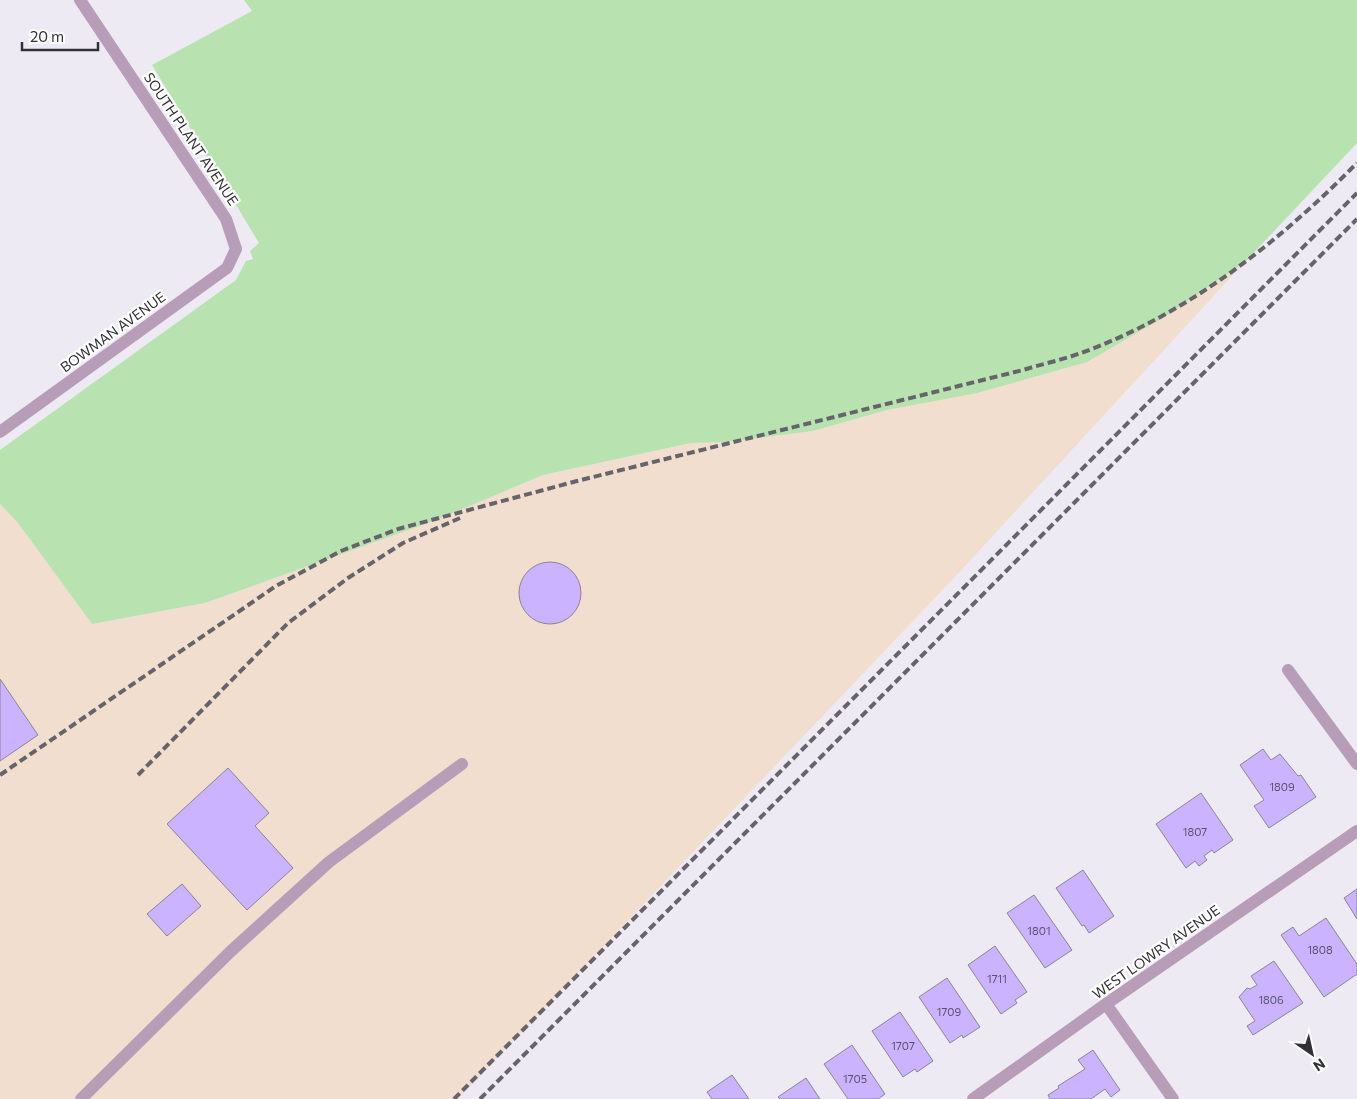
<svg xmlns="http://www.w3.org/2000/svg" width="1357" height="1099" viewBox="0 0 1357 1099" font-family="Commissioner,sans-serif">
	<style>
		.industrial { fill: #f2decf }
		.green { fill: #b8e2b0 }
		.building { fill: #cbb3ff; stroke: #898690 }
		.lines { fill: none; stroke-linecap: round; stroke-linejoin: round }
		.lane { stroke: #b89db8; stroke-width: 12 }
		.street { stroke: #b89db8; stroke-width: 12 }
		.rail { stroke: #66646a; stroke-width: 4; stroke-dasharray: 8 4; stroke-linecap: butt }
		.labels { text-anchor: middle; stroke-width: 4.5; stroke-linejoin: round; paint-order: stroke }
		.number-label { font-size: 11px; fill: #585167 }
		.street-label { font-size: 14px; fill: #313034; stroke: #fff }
	</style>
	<rect width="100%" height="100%" fill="#edeaf4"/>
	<!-- industrial -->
	<polygon class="industrial" points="1245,262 953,579 458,1099 0,1099 0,504 18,523 92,624 205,603 436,520 543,475 691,443 728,442 813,431 887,410 1166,316"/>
	<!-- green -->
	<polygon class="green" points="244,0 1357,0 1357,143 1245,262 1166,316 1087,362 977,393 887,410 813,431 728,442 691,443 543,475 436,520 205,603 92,624 18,523 0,504 0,450 236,280 246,261 253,259 250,251 259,243 152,65 252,11"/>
	<!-- building -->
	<g class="building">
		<circle cx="550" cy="593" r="31"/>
		<polygon points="0,679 38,735 0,761"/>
		<polygon points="1263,749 1271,760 1280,754 1298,776 1301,775 1316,797 1269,828 1254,806 1264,800 1240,765"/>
		<polygon points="228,768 269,813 255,826 293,868 247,910 167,824"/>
		<polygon points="1201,793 1233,840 1214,853 1212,850 1204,856 1207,860 1199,866 1195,861 1186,868 1156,824"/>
		<polygon points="1083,870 1114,916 1089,933 1084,925 1082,926 1056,888"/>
		<polygon points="182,884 201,906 167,936 147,914"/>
		<polygon points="1357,889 1357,919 1344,898"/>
		<polygon points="1034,895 1072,950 1045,968 1007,913"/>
		<polygon points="1326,918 1357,964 1357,974 1324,997 1281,935 1293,927 1299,936"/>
		<polygon points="995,946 1027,992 1015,1000 1017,1003 1001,1014 968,965"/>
		<polygon points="1274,961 1303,1003 1253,1035 1247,1026 1255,1021 1239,997 1247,988 1250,989 1257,985 1251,976"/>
		<polygon points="947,978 980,1027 963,1038 962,1035 950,1043 919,997"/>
		<polygon points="900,1012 933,1061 917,1072 915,1069 903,1077 872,1031"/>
		<polygon points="852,1045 885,1094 878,1099 848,1099 824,1064"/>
		<polygon points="1093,1050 1120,1090 1111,1097 1105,1089 1091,1099 1050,1099 1048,1095 1059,1088 1058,1086 1085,1069 1078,1060"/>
		<polygon points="732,1075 749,1099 712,1099 707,1092"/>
		<polygon points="806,1078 820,1099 780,1099 778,1097"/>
	</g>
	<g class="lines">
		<!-- lane -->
		<polyline class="lane" points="81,1099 230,952 329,862 462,764"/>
		<!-- street -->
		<g class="street">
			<polyline points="0,432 227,268 236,249 226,219 80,0"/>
			<polyline points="1288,670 1357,764"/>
			<polyline points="1106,1004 1173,1099"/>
			<polyline points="973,1099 1106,1004 1357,831"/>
		</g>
		<!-- rail -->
		<g class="rail">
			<path d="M0,775L276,586L341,551L398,529L577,481L1023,370C1042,364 1062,360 1081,353C1188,314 1278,243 1357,163"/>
			<polyline points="138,775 288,623 348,578 403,543 460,518"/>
			<polyline points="454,1099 1357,193"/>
			<polyline points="480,1099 1357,219"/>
		</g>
	</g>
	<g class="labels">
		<!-- number labels -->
		<g class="number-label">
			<text x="1282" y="791">1809</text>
			<text x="1195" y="836">1807</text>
			<text x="1039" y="935">1801</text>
			<text x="1320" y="954">1808</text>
			<text x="997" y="983">1711</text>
			<text x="1271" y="1004">1806</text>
			<text x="949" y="1016">1709</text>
			<text x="903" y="1050">1707</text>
			<text x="855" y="1083">1705</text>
		</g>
		<!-- street labels -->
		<g class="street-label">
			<text transform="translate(191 139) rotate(56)" y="5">SOUTH PLANT AVENUE</text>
			<text transform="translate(113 332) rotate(-36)" y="5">BOWMAN AVENUE</text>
			<text transform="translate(1156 952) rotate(-35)" y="5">WEST LOWRY AVENUE</text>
		</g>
	</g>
	<!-- north arrow -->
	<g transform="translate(1312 1054) rotate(146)" stroke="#ffffff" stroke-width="4" paint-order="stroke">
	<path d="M0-4L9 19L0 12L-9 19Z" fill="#313034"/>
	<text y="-8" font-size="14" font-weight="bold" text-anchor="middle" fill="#313034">N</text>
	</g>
	<!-- scale -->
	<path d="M22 42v8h76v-8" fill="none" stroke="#313034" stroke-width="2.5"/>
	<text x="30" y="42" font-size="15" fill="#313034" stroke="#ffffff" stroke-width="4" paint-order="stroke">20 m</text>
</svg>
